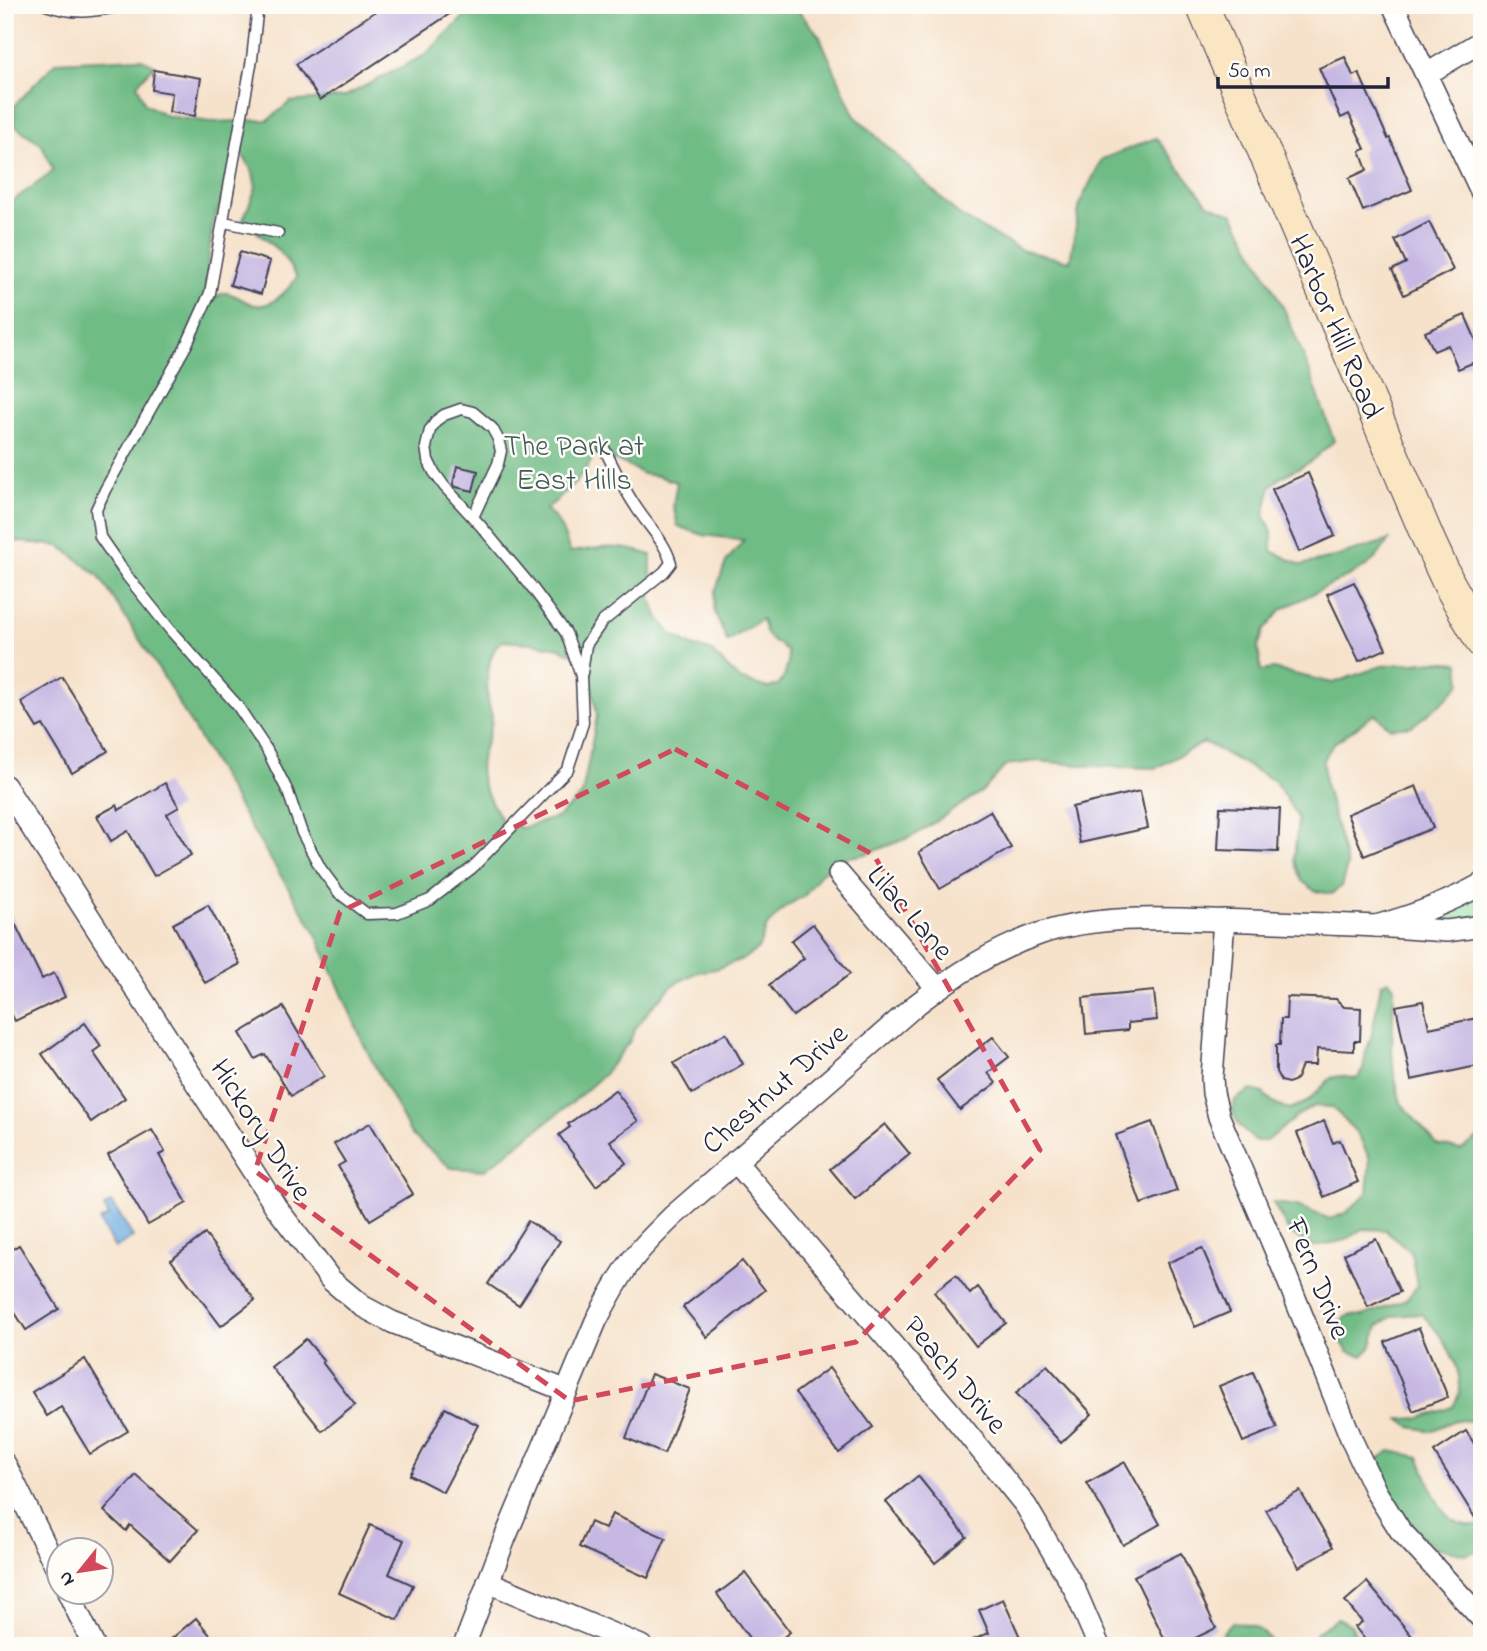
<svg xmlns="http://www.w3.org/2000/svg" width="1487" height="1651" viewBox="0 0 1487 1651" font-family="'Indie Flower',sans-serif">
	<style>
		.green { fill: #8add9e; stroke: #56806c; stroke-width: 2 }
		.forest { fill: #6fbc85; stroke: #486f60; stroke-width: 2; fill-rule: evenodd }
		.water { fill: #6cabdf; stroke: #47668d; stroke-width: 2 }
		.building { fill: #c6b8e3 }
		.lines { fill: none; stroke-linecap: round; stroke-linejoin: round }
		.lane-casing { stroke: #423f51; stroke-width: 13 }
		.street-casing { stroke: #423f51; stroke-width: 24 }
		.secondary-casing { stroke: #423f51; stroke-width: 34 }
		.lane { stroke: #fff; stroke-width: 10 }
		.street { stroke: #fff; stroke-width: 21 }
		.secondary { stroke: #fbe6c3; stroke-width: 32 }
		.marked { fill: none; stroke: #d1495b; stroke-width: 5; stroke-dasharray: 14 9; stroke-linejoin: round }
		.labels { text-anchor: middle; stroke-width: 5; stroke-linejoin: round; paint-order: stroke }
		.street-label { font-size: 30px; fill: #22223b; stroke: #fdfcf7 }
		.park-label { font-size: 30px; fill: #415a59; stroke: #fdfcf7 }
	</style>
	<rect width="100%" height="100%" fill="#fdfcf7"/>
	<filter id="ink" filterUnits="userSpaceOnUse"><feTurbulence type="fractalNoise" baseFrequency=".0143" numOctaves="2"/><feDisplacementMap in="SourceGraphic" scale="14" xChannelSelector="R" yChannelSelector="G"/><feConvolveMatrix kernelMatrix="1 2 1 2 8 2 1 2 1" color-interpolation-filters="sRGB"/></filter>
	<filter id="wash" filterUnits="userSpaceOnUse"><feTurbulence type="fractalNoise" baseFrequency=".00686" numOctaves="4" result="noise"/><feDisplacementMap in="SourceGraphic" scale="28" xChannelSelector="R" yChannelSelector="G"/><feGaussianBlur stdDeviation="1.57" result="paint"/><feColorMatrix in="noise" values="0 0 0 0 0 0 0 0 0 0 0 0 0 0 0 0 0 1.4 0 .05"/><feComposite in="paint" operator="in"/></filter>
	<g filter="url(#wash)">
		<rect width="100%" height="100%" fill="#f6e2cb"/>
		<!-- green -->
		<polygon class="green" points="1482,884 1482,926 1410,917"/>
		<!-- forest -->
		<g class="forest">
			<path d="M462,5H793L819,35L854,115L960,216L1021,250L1070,261L1080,203L1102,159L1156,138L1208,204L1233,214L1284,309L1310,372L1334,441L1310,462L1281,477L1271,486L1264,515L1272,531V551L1301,565L1332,558L1389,540L1376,558L1362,569L1282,609L1264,630L1258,647L1261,671L1273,669L1333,683L1382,666L1435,661L1459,663L1461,683L1444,701L1412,726L1390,728L1375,714L1333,744L1323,761L1325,783L1347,866L1341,887L1331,894L1315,891L1302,881L1294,859L1298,818L1275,781L1204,742L1156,768L1091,766L1037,761L1006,765L984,790L913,836L866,854L844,858L820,874L806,894L784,908L767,926L758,949L743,959L715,969L697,972L673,985L651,1008L635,1029L630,1041L603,1075L574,1101L485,1170L451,1168L411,1134L366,1049L314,929L251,828L166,681L99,576L60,546L5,540V207C21,193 38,185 53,170L42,145L14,125L15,105L56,62L140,58L155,65L137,84L145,104L167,116L210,122L268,120L290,102L344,97L425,55L469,12ZM240,150L253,173L256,188L243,220L280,252L297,277C289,288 278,302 263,305C242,309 227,276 210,305L206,282L213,221L220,206ZM596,452L625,464L643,474L658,476L677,482L673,505L678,526L703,535L744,540L726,562L715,592L714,610L727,641L762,619L766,634L773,642L781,645L787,652L788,663L784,677L778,685L768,688L739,679L711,651L692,646L672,635L659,618L651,599V555C618,544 603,547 570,552C563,532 561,523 546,509C568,492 583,477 596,452ZM502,641L532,643L559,648L577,656L590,674L597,716L582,795L558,817L522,828L501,820C494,806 483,791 481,776C477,754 491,738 492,718C492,713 489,707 488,702C486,686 487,650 502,641Z"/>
			<path d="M1388,980L1394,986L1392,1051L1394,1074L1401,1103L1437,1145L1461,1150L1482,1135V1426L1477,1421L1455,1420L1432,1431L1411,1427L1400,1419L1421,1418L1453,1407C1456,1400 1461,1392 1460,1386C1459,1359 1440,1333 1422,1314L1393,1316L1378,1326L1371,1348L1363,1356L1348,1352L1337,1334L1338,1322L1350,1315L1363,1316L1406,1300L1417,1286L1411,1252L1386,1230L1362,1229L1346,1240L1313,1247L1290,1233L1273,1203L1297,1206L1330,1219L1346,1213L1367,1193L1370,1159L1357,1133L1332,1107L1314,1106L1297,1116L1267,1141H1255L1240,1127L1232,1111L1235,1100L1251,1090L1263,1093L1276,1105L1290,1109L1307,1102L1331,1078L1340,1076L1357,1079L1363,1070L1366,1051L1371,1038L1381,984Z"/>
			<path d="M1390,1451L1419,1457C1434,1487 1437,1531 1482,1525V1550L1465,1554L1435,1547L1405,1523L1378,1473V1459Z"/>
			<polygon points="1338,1618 1351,1625 1361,1646 1308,1646 1316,1633"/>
			<path d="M1233,1622C1255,1625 1261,1627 1274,1646H1223C1217,1635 1226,1628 1233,1622Z"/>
		</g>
		<!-- water -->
		<polygon class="water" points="112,1202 133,1237 115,1248 99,1221 109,1216 104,1207"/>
		<g id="blocks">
			<!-- building -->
			<g class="building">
				<polygon points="385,5 463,5 320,100 296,64"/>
				<polygon points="1345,57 1353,76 1359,73 1388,139 1390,138 1412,190 1363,211 1349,178 1367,170 1360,151 1365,149 1349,114 1341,118 1319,68"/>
				<polygon points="154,70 201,78 195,116 169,112 172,93 152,90"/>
				<polygon points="1429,222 1453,270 1404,295 1392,270 1406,263 1395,240"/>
				<polygon points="240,252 270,261 261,294 230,285"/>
				<polygon points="1465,315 1482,354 1482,359 1458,369 1448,345 1434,351 1425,332"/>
				<polygon points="457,466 478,471 473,491 456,487 453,484"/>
				<polygon points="1308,473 1335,536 1299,552 1272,489"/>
				<polygon points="1354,582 1386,649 1359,661 1327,594"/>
				<polygon points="62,677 108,751 72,773 43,725 37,728 21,702"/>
				<polygon points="165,783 179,807 167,814 191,855 154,876 128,831 111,841 97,816 117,805 119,810"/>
				<polygon points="1416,786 1433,828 1364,856 1347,814"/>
				<polygon points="1140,791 1148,828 1080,843 1072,807"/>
				<polygon points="1220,807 1280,809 1278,852 1218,850"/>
				<polygon points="990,811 1011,848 940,889 919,852"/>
				<polygon points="5,903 42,979 54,973 65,997 15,1021 5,1001"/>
				<polygon points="208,905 240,964 205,983 173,924"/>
				<polygon points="813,924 850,974 793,1016 769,985 804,958 791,941"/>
				<polygon points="1154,991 1157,1020 1128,1023 1128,1030 1086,1034 1083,998"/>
				<polygon points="1287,997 1336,999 1344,1007 1361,1008 1360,1041 1354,1041 1354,1051 1317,1049 1316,1065 1302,1065 1297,1078 1294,1081 1288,1083 1281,1081 1276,1072 1276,1045 1280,1045 1281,1019 1286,1019"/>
				<polygon points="1423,1001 1429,1028 1477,1018 1482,1044 1482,1065 1411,1080 1396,1006"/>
				<polygon points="283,1007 324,1076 291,1096 265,1054 255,1059 240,1033"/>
				<polygon points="85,1023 101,1046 93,1052 125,1098 91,1122 42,1054"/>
				<polygon points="726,1033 743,1064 692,1094 674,1063"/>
				<polygon points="993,1037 1009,1057 988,1073 996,1083 960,1110 937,1080"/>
				<polygon points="615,1090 638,1121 610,1141 626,1163 596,1186 559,1135 570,1127 568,1124"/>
				<polygon points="1324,1121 1333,1143 1340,1140 1358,1182 1324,1197 1297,1133"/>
				<polygon points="1152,1122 1177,1191 1141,1204 1116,1135"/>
				<polygon points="370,1123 413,1194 370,1220 338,1166 345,1162 334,1144"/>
				<polygon points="885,1124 910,1154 855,1199 830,1169"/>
				<polygon points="152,1130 165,1152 159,1155 187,1203 148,1225 108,1155"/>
				<polygon points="528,1221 560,1241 519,1305 488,1284"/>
				<polygon points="205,1234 255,1300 221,1326 171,1260"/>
				<polygon points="1376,1239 1400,1292 1368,1307 1344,1254"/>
				<polygon points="19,1245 59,1309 26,1330 5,1297 5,1254"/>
				<polygon points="1202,1248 1230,1312 1195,1327 1167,1263"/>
				<polygon points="742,1261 765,1290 707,1337 683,1307"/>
				<polygon points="956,1275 970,1294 978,1287 1006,1323 976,1346 934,1292"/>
				<polygon points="1419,1328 1448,1397 1413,1411 1385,1342"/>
				<polygon points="306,1339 324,1361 322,1362 355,1405 322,1431 271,1367"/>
				<polygon points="85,1359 128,1431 90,1454 61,1407 47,1416 32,1392"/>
				<polygon points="1047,1365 1092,1414 1061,1443 1016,1393"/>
				<polygon points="829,1368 873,1427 839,1453 795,1393"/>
				<polygon points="1253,1372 1277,1428 1243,1442 1219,1386"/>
				<polygon points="651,1374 690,1389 664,1454 626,1438"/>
				<polygon points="445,1408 478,1425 443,1492 410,1475"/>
				<polygon points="1466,1431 1482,1456 1482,1529 1434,1452"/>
				<polygon points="1125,1462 1160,1524 1123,1545 1087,1483"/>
				<polygon points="136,1475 198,1530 170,1561 130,1525 126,1531 104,1511"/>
				<polygon points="918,1476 967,1537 935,1563 886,1502"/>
				<polygon points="1300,1491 1333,1547 1299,1567 1266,1510"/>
				<polygon points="612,1514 666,1538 648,1578 579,1547 590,1522 605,1529"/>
				<polygon points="370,1525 404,1540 389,1574 413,1585 398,1620 339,1593"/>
				<polygon points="1181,1553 1216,1628 1179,1646 1168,1646 1134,1576"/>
				<polygon points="745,1573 790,1632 772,1646 755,1646 717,1594"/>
				<polygon points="1367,1582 1412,1636 1399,1646 1370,1646 1355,1627 1362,1622 1345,1601"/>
				<polygon points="1003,1599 1024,1646 959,1646 989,1633 979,1610"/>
				<polygon points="196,1618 219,1646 163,1646"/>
			</g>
		</g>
	</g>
	<g filter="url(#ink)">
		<use href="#blocks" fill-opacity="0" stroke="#423f51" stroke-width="2"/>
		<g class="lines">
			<defs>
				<g id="lane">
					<path d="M46,5C78,16 96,11 128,5"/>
					<polyline points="258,5 252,59 210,293 187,344 105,490 96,510 100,537 127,576 172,632 237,705 267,750 288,792 302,833 321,869 339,893 367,914 397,913 430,900 472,868 568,769 583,723 581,676 566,633 531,586 480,525 444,486 434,472 428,460 426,447 430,430 437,420 444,415 461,409 473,412 492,428 498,439 501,451 498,464 473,517"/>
					<polyline points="224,222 278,233"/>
					<path d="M582,673L586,645L602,622L664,572L671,563C665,541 648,526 636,507C623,488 614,468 604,448"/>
				</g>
				<g id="street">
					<polyline points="1393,5 1482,193"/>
					<polyline points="1427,74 1482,41"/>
					<polyline points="5,786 276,1207 331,1280 362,1306 392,1322 567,1391"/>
					<polyline points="839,874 937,988"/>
					<path d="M1482,884C1448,903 1413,916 1376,926L1447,931L1482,926"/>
					<polyline points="1224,920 1212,1077 1213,1093 1219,1117 1285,1273 1353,1443 1376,1492 1400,1530 1482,1619"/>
					<polyline points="735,1161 950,1412 1026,1506 1074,1588 1099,1646"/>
					<polyline points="5,1464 60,1575"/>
					<polyline points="488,1582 641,1646"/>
					<polyline points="68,1592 94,1646"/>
					<path d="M464,1646L505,1538L596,1321C607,1300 618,1279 632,1260C644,1244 659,1230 673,1216L917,1004C955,975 996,948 1042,933C1096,916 1154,918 1211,920C1266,921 1321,924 1376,926"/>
				</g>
				<polyline id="secondary" points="1202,5 1430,543 1449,584 1482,642"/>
			</defs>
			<!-- lane casing -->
			<use href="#lane" class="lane-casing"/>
			<!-- street casing -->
			<use href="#street" class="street-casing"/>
			<!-- secondary casing -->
			<use href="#secondary" class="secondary-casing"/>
			<!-- lane -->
			<use href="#lane" class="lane"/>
			<!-- street -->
			<use href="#street" class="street"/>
			<!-- secondary -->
			<use href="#secondary" class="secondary"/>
		</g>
	</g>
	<!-- marked area -->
	<path class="marked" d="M675,749L874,855L1040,1150L856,1342L570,1401L255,1171L340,912Z"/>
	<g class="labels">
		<!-- street labels -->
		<g class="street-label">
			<text transform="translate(1337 326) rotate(67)" y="10">Harbor Hill Road</text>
			<text transform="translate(911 912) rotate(49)" y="10">Lilac Lane</text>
			<text transform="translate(774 1088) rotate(-41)" y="10">Chestnut Drive</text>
			<text transform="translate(262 1129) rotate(57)" y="10">Hickory Drive</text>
			<text transform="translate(1319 1278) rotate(68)" y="10">Fern Drive</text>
			<text transform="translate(956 1374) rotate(50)" y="10">Peach Drive</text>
		</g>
		<!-- park labels -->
		<g class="park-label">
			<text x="574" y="455">The Park at<tspan x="574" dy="34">East Hills</tspan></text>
		</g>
	</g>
	<!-- margin -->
	<rect width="1487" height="1651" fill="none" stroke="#fdfcf7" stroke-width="28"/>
	<!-- north arrow -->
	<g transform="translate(80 1571) rotate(240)"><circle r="33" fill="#fdfcf7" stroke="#a5a5ac" stroke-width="2"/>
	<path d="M0-5L12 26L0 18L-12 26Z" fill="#d1495b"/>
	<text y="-10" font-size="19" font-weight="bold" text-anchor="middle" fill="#22223b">N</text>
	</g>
	<!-- scale -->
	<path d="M1218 77v10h170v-10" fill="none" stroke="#22223b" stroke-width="3.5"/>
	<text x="1228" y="77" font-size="21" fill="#22223b" stroke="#fdfcf7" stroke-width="5" paint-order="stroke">50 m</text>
</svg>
